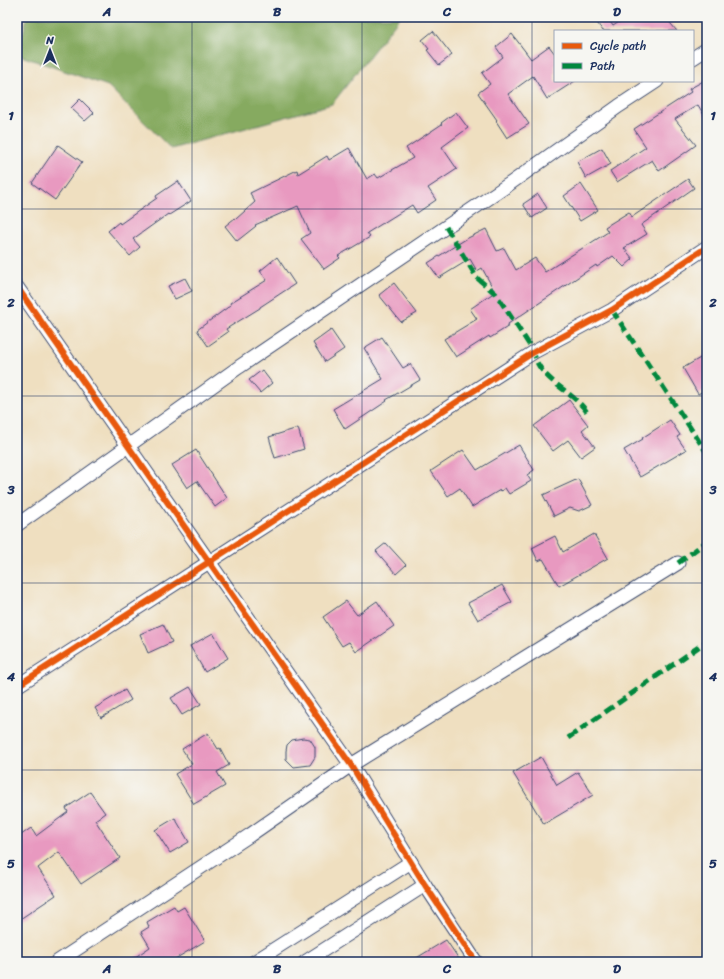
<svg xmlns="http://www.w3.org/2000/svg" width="724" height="979" viewBox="0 0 724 979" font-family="Sriracha,sans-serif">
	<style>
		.forest { fill: #86aa60; stroke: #506c5f }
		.building { fill: #e899c0 }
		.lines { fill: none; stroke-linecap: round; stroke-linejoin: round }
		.minor-casing { stroke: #3b496d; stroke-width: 15 }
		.minor { stroke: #fff; stroke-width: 13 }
		.quiet { stroke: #00873e; stroke-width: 5; stroke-dasharray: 10 5; stroke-linecap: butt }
		.cycleway-casing { stroke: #f6f6f2; stroke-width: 8 }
		.cycleway { stroke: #e8590c; stroke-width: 6 }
		.grid { fill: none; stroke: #1b2f5e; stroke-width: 1; stroke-opacity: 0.55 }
		.neatline { fill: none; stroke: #1b2f5e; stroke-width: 1.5 }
		.grid-label { font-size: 13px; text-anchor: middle; font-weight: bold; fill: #1b2f5e }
	</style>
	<rect width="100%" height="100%" fill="#f6f6f2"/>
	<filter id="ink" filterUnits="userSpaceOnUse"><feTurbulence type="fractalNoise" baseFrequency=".025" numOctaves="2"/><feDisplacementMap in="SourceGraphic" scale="8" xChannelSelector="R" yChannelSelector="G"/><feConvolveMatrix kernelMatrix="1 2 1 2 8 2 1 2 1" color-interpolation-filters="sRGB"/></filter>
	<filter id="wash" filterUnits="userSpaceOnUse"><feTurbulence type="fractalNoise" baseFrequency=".012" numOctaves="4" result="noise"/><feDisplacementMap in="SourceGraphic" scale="16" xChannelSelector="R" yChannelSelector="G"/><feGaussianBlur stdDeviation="0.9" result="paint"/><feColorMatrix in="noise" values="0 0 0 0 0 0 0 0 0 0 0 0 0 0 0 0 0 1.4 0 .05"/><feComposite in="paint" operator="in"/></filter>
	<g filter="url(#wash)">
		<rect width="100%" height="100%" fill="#efdfc0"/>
		<!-- forest -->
		<polygon class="forest" points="27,17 400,17 332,104 171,149 108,86 18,55"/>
		<g id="blocks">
			<!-- building -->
			<g class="building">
				<polygon points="593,17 607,17 613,26 627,17 665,17 677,31 603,31"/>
				<polygon points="433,31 452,55 439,65 427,50 429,49 422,40"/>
				<polygon points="512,34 531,59 549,46 555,54 555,81 575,81 547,99 533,76 508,94 529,124 507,138 496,121 497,120 478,93 490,84 482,73 503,57 496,47"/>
				<polygon points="707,79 707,120 698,105 675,119 696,145 659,171 652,160 617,182 610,171 646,147 634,129 691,92 689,89"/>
				<polygon points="80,99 94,113 85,121 71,108"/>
				<polygon points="456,112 468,128 442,147 457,169 428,188 436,200 417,213 412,205 367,233 370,237 338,256 340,258 324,269 301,239 310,233 298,206 255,225 256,226 237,241 225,226 235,218 236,219 255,202 250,193 297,170 298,174 327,156 329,160 349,148 367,179 375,174 378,178 413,158 406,148 442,124 441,123"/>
				<polygon points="58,145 82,162 55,200 32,183"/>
				<polygon points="602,148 611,164 586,178 577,162"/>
				<polygon points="688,179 694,188 641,225 647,234 624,248 633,259 624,267 613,256 597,267 596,265 508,324 509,326 490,338 489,336 456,357 444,339 477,319 470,309 495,292 482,268 477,271 470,259 439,278 428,263 466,239 486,229 497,251 504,248 516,270 535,258 545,272 608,232 605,227 629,212 632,217"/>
				<polygon points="178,181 191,201 169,215 168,214 133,239 140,247 130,256 108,231 119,222 120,224 157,198 156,196"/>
				<polygon points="581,184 598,210 580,221 564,196"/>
				<polygon points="538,194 547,208 532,218 523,204"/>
				<polygon points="277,257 295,284 260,307 260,308 226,329 228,332 208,346 197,330 231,305 230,303 267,280 260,271"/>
				<polygon points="185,278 192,291 175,299 168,286"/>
				<polygon points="394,283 417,313 401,322 379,295"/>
				<polygon points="331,330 344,349 325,362 313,343"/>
				<polygon points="382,337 403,368 410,364 420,380 386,400 387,401 345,429 333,409 383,379 364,348"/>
				<polygon points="707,354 707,389 698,394 683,368"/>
				<polygon points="262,370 272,383 260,393 249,380"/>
				<polygon points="569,400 588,425 582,430 595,447 581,457 568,440 553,451 534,426"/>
				<polygon points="670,420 680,435 677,437 686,450 640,477 624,450 643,439 642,438"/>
				<polygon points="298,428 304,449 275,458 269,437"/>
				<polygon points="519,445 534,470 527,475 531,481 509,494 505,488 501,491 500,490 472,507 460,488 448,496 431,471 463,450 477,470"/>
				<polygon points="196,450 227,498 215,507 197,481 187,488 172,465"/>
				<polygon points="578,479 592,505 579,511 570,508 554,516 543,495"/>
				<polygon points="594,534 608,558 559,586 543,559 538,561 532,548 555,536 563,552"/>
				<polygon points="386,543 406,565 396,574 376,551"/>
				<polygon points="502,585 512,602 478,620 468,603"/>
				<polygon points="346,601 357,615 377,601 394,626 356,652 349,642 342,646 323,617"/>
				<polygon points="163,624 172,642 148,653 140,634"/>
				<polygon points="213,633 228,658 205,672 190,646"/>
				<polygon points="190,687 201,704 182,715 171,698"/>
				<polygon points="125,690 131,700 101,718 95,708"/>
				<polygon points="208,733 218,749 220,748 229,765 217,772 225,786 194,804 175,774 192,764 182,749"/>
				<polygon points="303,738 310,739 315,747 315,757 310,765 294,767 286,759 286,751 287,745 292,740"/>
				<polygon points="541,757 557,785 578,772 593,795 544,824 513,773"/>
				<polygon points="90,792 105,813 95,820 120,858 81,884 59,852 38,868 56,895 17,921 17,838 31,828 36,836 68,812 66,808"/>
				<polygon points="175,818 189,842 170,853 155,830"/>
				<polygon points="174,906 177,911 184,907 205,941 170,962 128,962 150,947 141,932 149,927 147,922"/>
				<polygon points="446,940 461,962 410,962"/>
			</g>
		</g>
	</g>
	<g filter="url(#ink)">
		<use href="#blocks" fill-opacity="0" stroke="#3b496d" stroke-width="1"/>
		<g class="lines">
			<defs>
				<g id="minor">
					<polyline points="693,58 707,49"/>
					<polyline points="17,287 351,765 425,885 476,962"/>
					<polyline points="17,525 239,367 508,185 619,106 657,81"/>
					<polyline points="17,686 534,352 612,310 707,247"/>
					<polyline points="57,962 250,835 351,765 678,563"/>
					<polyline points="254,962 411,862"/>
					<polyline points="305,962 425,885"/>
				</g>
			</defs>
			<!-- minor casing -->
			<use href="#minor" class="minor-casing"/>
			<!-- minor -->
			<use href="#minor" class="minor"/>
			<!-- quiet -->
			<g class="quiet">
				<path d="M446,227L477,278L496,294L534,352C537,376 564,387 579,403C583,406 586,411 589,415"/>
				<polyline points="612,310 707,453"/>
				<polyline points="678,563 707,541"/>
				<polyline points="568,738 707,641"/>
			</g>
			<defs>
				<g id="cycleway">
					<polyline points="17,287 351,765 425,885 476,962"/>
					<polyline points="17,686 534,352 612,310 707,247"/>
				</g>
			</defs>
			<!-- cycleway casing -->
			<use href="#cycleway" class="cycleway-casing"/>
			<!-- cycleway -->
			<use href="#cycleway" class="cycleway"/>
		</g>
	</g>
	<!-- grid -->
	<path class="grid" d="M192,17V962M362,17V962M532,17V962M17,209H707M17,396H707M17,583H707M17,770H707"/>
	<!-- margin -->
	<rect width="724" height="979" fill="none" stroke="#f6f6f2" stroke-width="44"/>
	<!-- legend -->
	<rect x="554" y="30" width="140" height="52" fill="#f6f6f2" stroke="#9ea6b7"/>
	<rect x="562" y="43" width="20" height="6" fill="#e8590c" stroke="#9ea6b7"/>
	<text x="590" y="50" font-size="12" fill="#1b2f5e">Cycle path</text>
	<rect x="562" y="63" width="20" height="6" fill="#00873e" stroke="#9ea6b7"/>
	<text x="590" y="70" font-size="12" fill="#1b2f5e">Path</text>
	<!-- north arrow -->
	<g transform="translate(50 50)" stroke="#f6f6f2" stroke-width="3" paint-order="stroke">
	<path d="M0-3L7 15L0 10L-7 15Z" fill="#1b2f5e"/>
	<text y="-6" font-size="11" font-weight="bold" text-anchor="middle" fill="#1b2f5e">N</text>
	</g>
	<rect x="22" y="22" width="680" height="935" class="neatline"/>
	<g class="grid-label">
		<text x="107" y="16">A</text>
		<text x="277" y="16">B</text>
		<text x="447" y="16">C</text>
		<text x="617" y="16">D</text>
		<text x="11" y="120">1</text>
		<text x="713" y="120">1</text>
		<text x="11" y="307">2</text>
		<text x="713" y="307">2</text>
		<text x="11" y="494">3</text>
		<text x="713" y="494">3</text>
		<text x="11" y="681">4</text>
		<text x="713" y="681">4</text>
		<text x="11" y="868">5</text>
		<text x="713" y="868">5</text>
		<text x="107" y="973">A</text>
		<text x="277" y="973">B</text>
		<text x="447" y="973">C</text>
		<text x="617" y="973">D</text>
	</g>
</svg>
